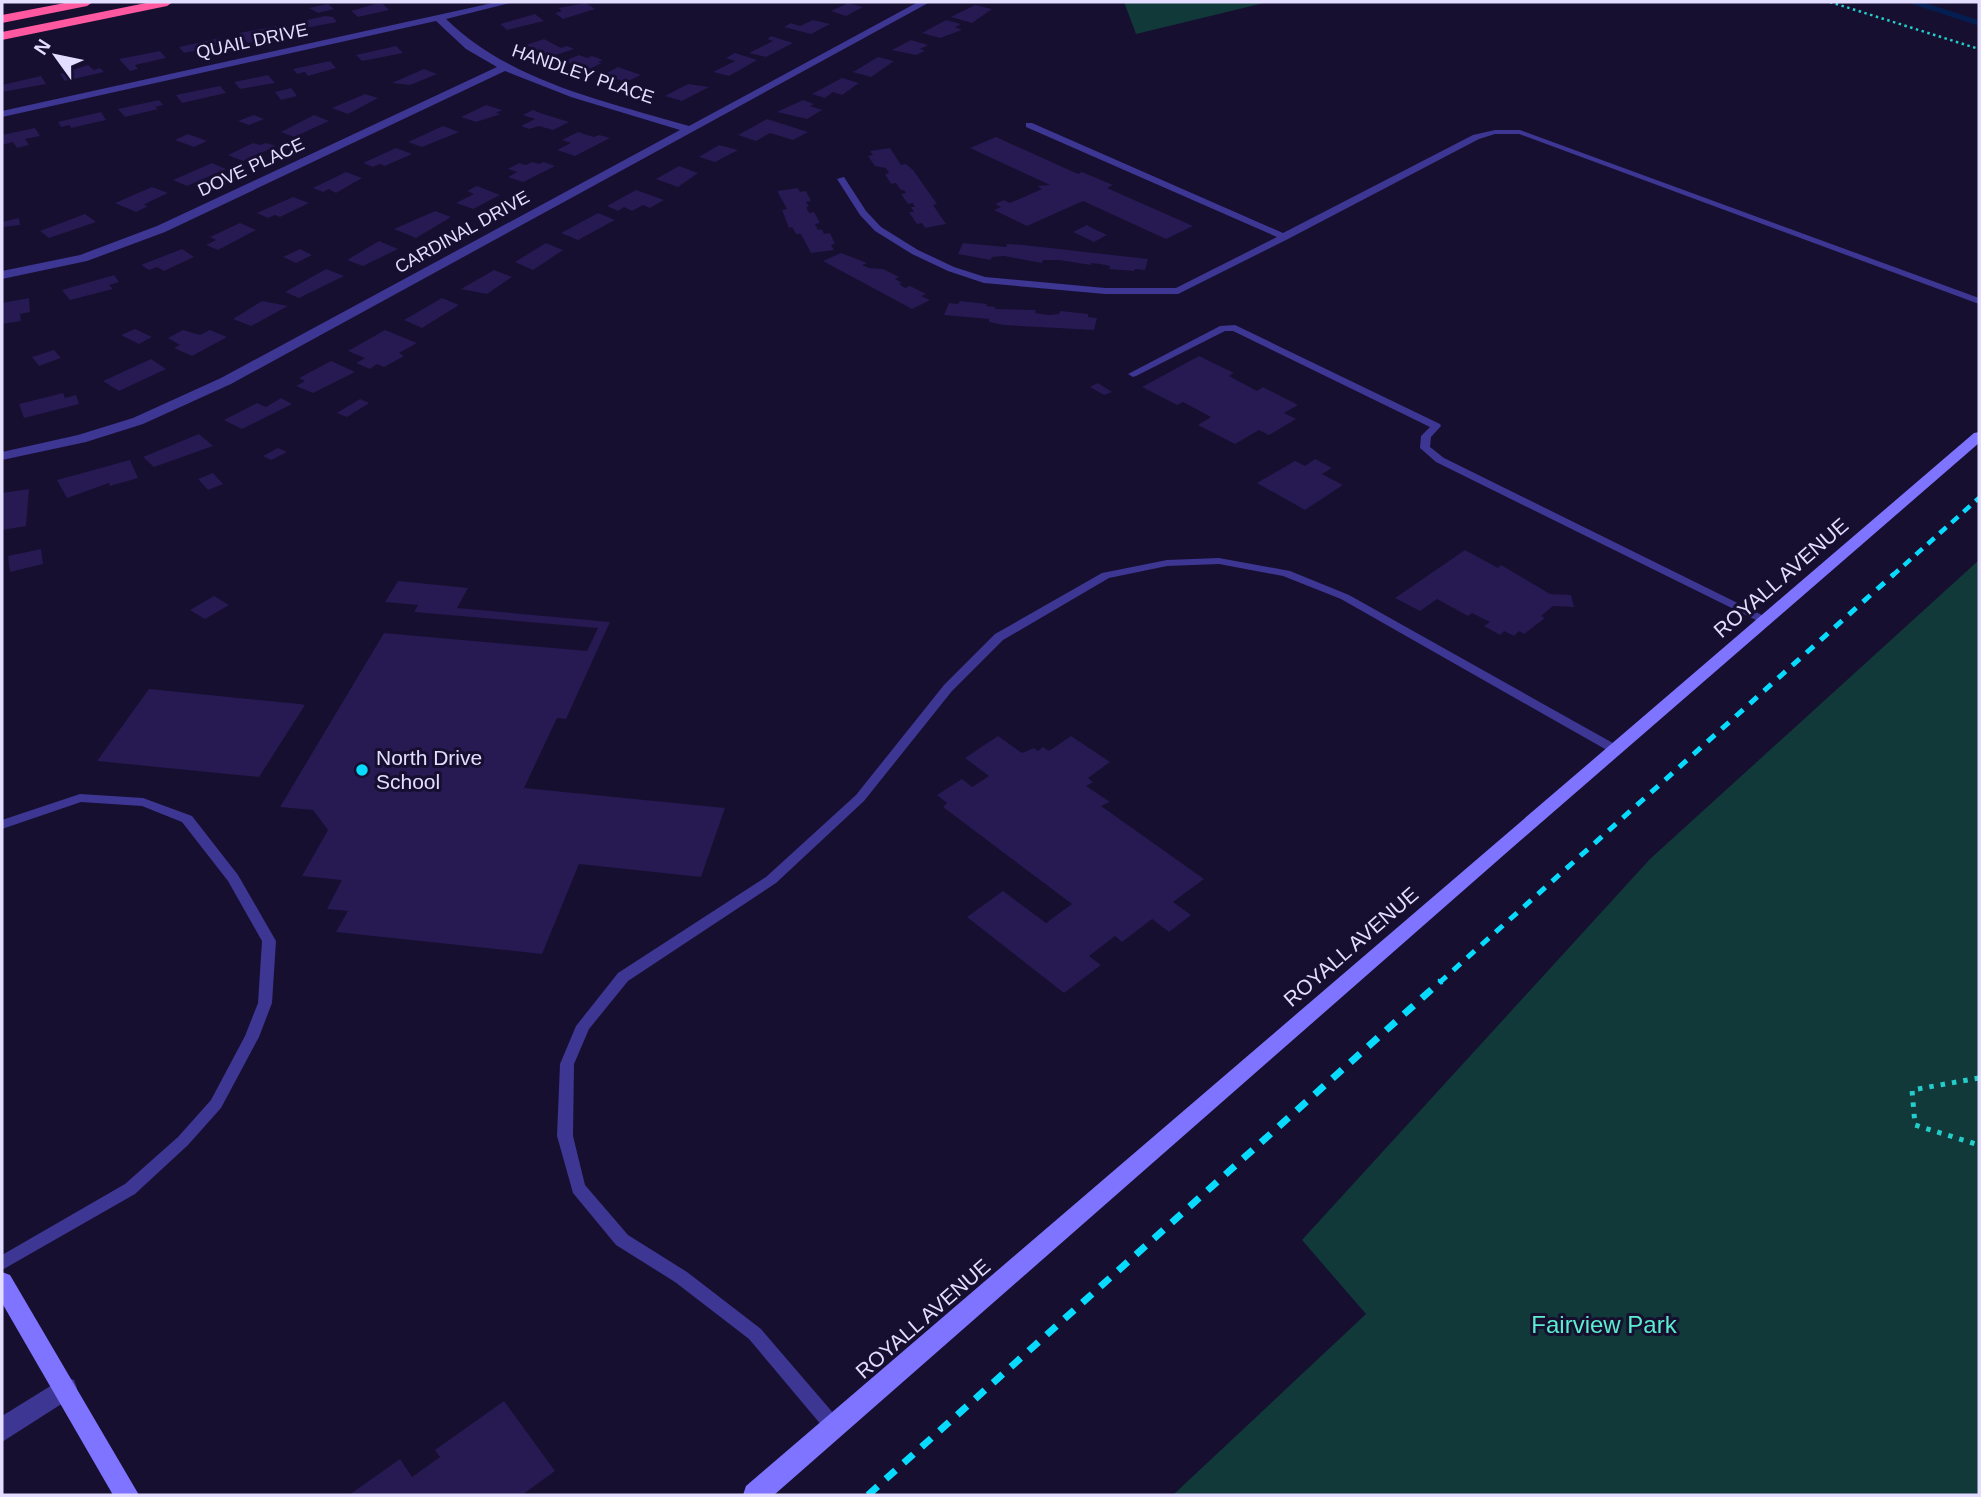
<svg xmlns="http://www.w3.org/2000/svg" width="1981" height="1497" viewBox="0 0 1981 1497" font-family="Helvetica,sans-serif">
	<style>
		.green { fill: #11393a }
		.lines { fill: none; stroke-linecap: round; stroke-linejoin: round }
		.stream { stroke: #051e52; stroke-width: 5 }
		.building { fill: #271952 }
		.path-far1 { stroke: #24cdca; stroke-width: 2.5; stroke-dasharray: 2.5 3.5; stroke-linecap: butt }
		.path { stroke: #24cdca; stroke-width: 5; stroke-dasharray: 4.5 7; stroke-linecap: butt }
		.lane { fill: #3d3693; fill-rule: evenodd }
		.street { fill: #3d3693; fill-rule: evenodd }
		.secondary { fill: #7e74ff; fill-rule: evenodd }
		.highway { fill: #ff58a0; fill-rule: evenodd }
		.rail-far2 { stroke: #09dbff; stroke-width: 4.5; stroke-dasharray: 9 7; stroke-linecap: butt }
		.rail-far1 { stroke: #09dbff; stroke-width: 5; stroke-dasharray: 10 9; stroke-linecap: butt }
		.rail { stroke: #09dbff; stroke-width: 7; stroke-dasharray: 13 11; stroke-linecap: butt }
		.poi-dot { fill: #09dbff; stroke: #160f2f; stroke-width: 2.5 }
		.labels { text-anchor: middle; stroke-width: 6; stroke-linejoin: round; paint-order: stroke }
		.far-street-label { font-size: 18px; fill: #e3ddff; stroke: #160f2f }
		.street-label { font-size: 21px; fill: #e3ddff; stroke: #160f2f }
		.poi-label { font-size: 21px; fill: #e3ddff; stroke: #160f2f; text-anchor: start }
		.near-park-label { font-size: 24px; fill: #5bedcf; stroke: #160f2f }
	</style>
	<rect width="100%" height="100%" fill="#160f2f"/>
	<!-- green -->
	<g class="green">
		<polygon points="1124,2 1268,2 1136,34"/>
		<polygon points="1979,560 1979,1495 1173,1495 1366,1314 1302,1240 1650,859"/>
	</g>
	<g class="lines">
		<!-- stream -->
		<polyline class="stream" points="1914,2 1979,23"/>
	</g>
	<!-- building -->
	<g class="building">
		<polygon points="586,3 595,9 563,19 555,13 562,11 558,8"/>
		<polygon points="848,3 863,7 846,16 831,11"/>
		<polygon points="328,4 334,9 318,13 309,8"/>
		<polygon points="375,4 383,4 389,10 358,17 351,11"/>
		<polygon points="975,5 992,9 972,23 951,17"/>
		<polygon points="535,14 544,21 507,30 500,24"/>
		<polygon points="325,16 333,17 337,22 300,29 294,23"/>
		<polygon points="813,20 830,24 811,34 784,27 791,23 800,26"/>
		<polygon points="946,20 961,24 955,27 962,30 940,38 922,33"/>
		<polygon points="278,26 285,33 248,43 239,33"/>
		<polygon points="771,36 793,43 766,57 749,53 773,41 767,39"/>
		<polygon points="220,38 223,42 216,44 218,46 184,53 179,47"/>
		<polygon points="544,39 561,48 567,46 574,49 550,57 526,45"/>
		<polygon points="911,40 928,45 920,49 925,51 916,55 892,50"/>
		<polygon points="396,46 403,53 362,61 356,55"/>
		<polygon points="160,51 166,58 135,65 138,69 130,71 119,59"/>
		<polygon points="735,53 757,60 729,76 713,72 735,61 726,58"/>
		<polygon points="579,55 587,58 592,56 603,60 598,62 602,63 587,70 564,61"/>
		<polygon points="878,57 894,61 871,77 853,72"/>
		<polygon points="330,61 336,68 308,76 305,72 297,74 293,69"/>
		<polygon points="88,65 94,70 100,68 104,72 65,81 60,74"/>
		<polygon points="618,67 641,75 626,82 603,75"/>
		<polygon points="424,69 437,74 410,85 392,83"/>
		<polygon points="268,75 275,83 240,89 234,82"/>
		<polygon points="41,76 46,84 2,92 2,85"/>
		<polygon points="842,78 859,83 842,95 833,92 825,98 812,94"/>
		<polygon points="688,84 709,87 682,101 665,96"/>
		<polygon points="220,86 226,93 182,103 176,95"/>
		<polygon points="291,88 297,96 281,100 275,92"/>
		<polygon points="365,94 378,98 348,114 332,108"/>
		<polygon points="159,100 163,105 155,107 158,109 125,117 118,109"/>
		<polygon points="803,100 814,104 810,106 822,110 807,119 777,112"/>
		<polygon points="486,105 502,110 496,113 501,114 476,122 461,117"/>
		<polygon points="533,110 540,113 569,122 553,130 539,126 529,129 521,126 535,119 523,115"/>
		<polygon points="101,112 106,120 71,128 70,125 61,127 58,122"/>
		<polygon points="254,115 264,119 249,125 238,121"/>
		<polygon points="314,115 329,121 294,137 281,132"/>
		<polygon points="767,119 808,132 793,140 770,133 756,141 738,135"/>
		<polygon points="443,126 459,132 422,147 408,142"/>
		<polygon points="35,128 40,136 25,139 29,145 17,148 13,142 2,145 2,135"/>
		<polygon points="578,132 594,137 599,135 610,138 575,156 557,150 571,143 562,140"/>
		<polygon points="188,134 207,141 194,147 175,140"/>
		<polygon points="996,137 1078,174 1082,172 1113,185 1107,188 1193,226 1166,239 1083,201 1027,226 994,210 1001,207 995,204 1004,200 1010,203 1042,189 1037,186 1050,185 970,148"/>
		<polygon points="253,143 260,145 266,143 276,146 243,161 228,155"/>
		<polygon points="719,145 738,150 715,162 699,157"/>
		<polygon points="396,148 412,154 385,166 380,164 373,167 363,163"/>
		<polygon points="890,148 901,165 906,164 913,170 937,204 933,205 946,224 925,228 922,223 917,224 909,212 914,212 911,207 915,207 913,203 908,204 901,194 906,193 904,190 901,190 896,183 891,184 885,174 889,173 886,168 875,166 868,156 873,155 870,151"/>
		<polygon points="532,162 539,164 544,162 555,166 523,182 508,177 517,172 508,169 519,163 526,165"/>
		<polygon points="212,163 226,169 187,186 173,180"/>
		<polygon points="679,166 698,173 678,187 656,179"/>
		<polygon points="346,172 362,178 336,193 329,189 323,192 313,188"/>
		<polygon points="477,186 500,195 473,209 456,203 474,194 467,191"/>
		<polygon points="152,187 168,193 147,203 144,205 148,206 136,212 115,203"/>
		<polygon points="798,188 800,192 806,191 811,201 806,202 809,207 806,207 809,213 814,212 820,223 815,224 818,230 822,229 824,234 830,233 835,244 831,245 834,250 811,253 801,234 796,234 792,227 789,228 782,210 787,209 777,191"/>
		<polygon points="636,190 664,200 650,208 643,205 632,211 624,207 618,211 607,206"/>
		<polygon points="293,197 309,203 280,217 275,215 268,218 257,213"/>
		<polygon points="435,211 451,217 416,238 394,229"/>
		<polygon points="598,213 615,220 578,240 561,233"/>
		<polygon points="85,214 96,222 49,238 40,231"/>
		<polygon points="19,218 20,225 2,227 2,222"/>
		<polygon points="240,223 256,230 218,250 206,245 216,240 210,237"/>
		<polygon points="1087,225 1090,227 1107,235 1094,242 1073,232"/>
		<polygon points="379,241 398,249 363,266 347,260"/>
		<polygon points="546,243 563,250 533,270 515,262"/>
		<polygon points="963,243 1006,247 1007,244 1023,245 1148,259 1145,270 1135,269 1134,271 1109,269 1110,266 1100,264 1091,263 1091,265 1059,260 1043,260 1042,263 1004,256 992,257 991,260 958,254"/>
		<polygon points="182,249 194,257 164,271 157,267 149,270 141,265"/>
		<polygon points="300,249 312,255 296,263 283,257"/>
		<polygon points="841,253 867,263 862,265 869,268 883,269 899,277 895,279 902,283 899,284 905,288 910,286 926,294 921,296 930,300 912,309 823,261"/>
		<polygon points="326,269 344,276 299,298 285,292"/>
		<polygon points="494,270 512,277 487,294 461,289"/>
		<polygon points="114,275 119,282 109,285 113,289 70,300 62,290"/>
		<polygon points="29,298 30,312 20,314 21,321 2,324 2,303"/>
		<polygon points="442,298 459,305 422,328 404,320"/>
		<polygon points="262,301 288,306 251,326 233,319"/>
		<polygon points="960,301 987,304 986,306 995,307 995,309 1036,310 1035,313 1049,315 1059,314 1060,311 1088,314 1088,317 1097,318 1094,330 1004,325 989,322 989,319 944,315 949,303 958,304"/>
		<polygon points="135,329 152,337 139,344 121,335"/>
		<polygon points="183,330 200,335 210,330 227,337 192,356 174,348 180,345 168,338"/>
		<polygon points="385,330 417,343 399,353 404,356 384,367 377,364 370,369 356,363 365,358 348,351"/>
		<polygon points="54,350 61,358 39,366 32,357"/>
		<polygon points="1199,356 1234,373 1229,376 1257,391 1263,387 1298,405 1284,413 1296,419 1269,435 1259,430 1235,444 1198,425 1211,417 1183,402 1177,405 1142,387"/>
		<polygon points="151,359 166,369 119,391 103,381"/>
		<polygon points="331,361 355,372 313,393 296,386 305,381 299,378"/>
		<polygon points="1098,383 1112,392 1104,395 1090,387"/>
		<polygon points="63,393 65,398 76,395 79,404 24,418 19,404"/>
		<polygon points="281,398 292,404 242,429 224,420 257,403 266,407"/>
		<polygon points="360,399 369,403 347,417 337,413"/>
		<polygon points="199,434 213,446 154,467 143,457"/>
		<polygon points="278,448 287,452 271,460 263,456"/>
		<polygon points="1315,459 1332,468 1322,474 1343,485 1305,510 1257,483 1295,461 1305,466"/>
		<polygon points="130,460 138,478 110,486 109,483 67,498 57,480"/>
		<polygon points="213,473 223,484 208,490 198,479"/>
		<polygon points="29,489 26,526 2,530 2,493"/>
		<polygon points="41,549 43,564 10,572 8,556"/>
		<polygon points="1465,550 1498,568 1501,565 1550,594 1571,595 1574,607 1553,606 1541,616 1545,618 1524,634 1519,631 1514,636 1504,631 1500,635 1484,626 1490,622 1472,613 1468,616 1437,599 1420,611 1395,598"/>
		<polygon points="398,581 468,588 457,608 610,622 566,719 557,718 524,788 725,808 701,877 579,864 542,954 336,932 348,911 327,909 342,880 302,876 328,830 313,810 280,807 384,633 587,651 598,628 414,612 418,605 385,602"/>
		<polygon points="214,596 229,605 205,619 190,610"/>
		<polygon points="149,689 300,704 305,705 259,777 97,761"/>
		<polygon points="998,736 1022,753 1034,748 1038,751 1043,747 1049,751 1071,736 1110,762 1088,778 1093,782 1086,786 1110,802 1101,806 1204,879 1173,902 1191,915 1169,932 1152,919 1122,942 1115,936 1089,956 1101,965 1064,993 967,917 1003,891 1046,923 1072,904 943,807 947,803 937,795 962,779 972,787 989,776 965,758"/>
		<polygon points="504,1401 555,1471 522,1495 349,1495 400,1459 412,1477 440,1457 435,1450"/>
	</g>
	<g class="lines">
		<!-- path-far1 -->
		<polyline class="path-far1" points="1830,2 1979,49"/>
		<!-- path -->
		<polyline class="path" points="1979,1078 1912,1090 1915,1125 1979,1145"/>
		<!-- lane -->
		<g class="lane">
			<polygon points="1026,123 1032,123 1283,233 1473,135 1495,130 1520,130 1979,298 1979,304 1519,134 1495,134 1479,139 1288,239 1178,294 1105,294 984,283 948,271 912,254 875,231 860,215 837,179 844,177 866,211 881,227 918,250 954,267 985,277 1105,288 1176,288 1277,237 1026,127"/>
			<polygon points="1235,325 1440,424 1441,426 1431,437 1430,447 1444,458 1772,620 1766,624 1762,623 1436,462 1420,448 1421,436 1430,427 1233,331 1225,331 1136,376 1133,377 1128,374 1220,326"/>
			<polygon points="1219,558 1290,571 1349,595 1620,747 1622,750 1616,754 1612,753 1341,599 1283,576 1219,564 1167,566 1109,578 1003,640 952,691 864,801 776,883 628,981 589,1029 574,1064 573,1136 585,1185 628,1235 687,1272 761,1329 840,1421 843,1427 840,1433 834,1435 828,1433 749,1339 675,1282 616,1245 573,1193 557,1136 560,1064 576,1026 618,973 766,877 856,795 944,685 995,634 1102,573 1167,560"/>
			<polygon points="80,794 143,798 192,816 238,875 276,941 272,1003 259,1037 221,1108 188,1145 135,1194 2,1270 2,1255 125,1184 178,1137 211,1100 245,1036 258,1003 262,941 228,881 182,822 142,806 81,802 2,829 2,820"/>
		</g>
		<!-- street -->
		<g class="street">
			<path d="M497,2H514L446,19C511,82 604,101 689,126L918,2H930L231,384L143,424L86,442L2,460V452L78,435L133,418L221,378L680,130L571,97L505,71L165,232L87,261L2,279V271L80,255L157,226L497,67L466,49L436,21L2,117V111Z"/>
			<polygon points="65,1377 74,1380 77,1388 74,1396 2,1442 2,1416"/>
		</g>
		<!-- secondary -->
		<g class="secondary">
			<polygon points="1979,432 1979,443 1513,847 774,1495 743,1495 746,1486 1974,433"/>
			<polygon points="2,1272 10,1275 139,1495 113,1495 2,1303"/>
		</g>
		<!-- highway -->
		<g class="highway">
			<polygon points="70,2 93,2 87,6 2,23 2,15"/>
			<polygon points="151,2 173,2 167,6 2,40 2,32"/>
		</g>
		<!-- rail-far2 -->
		<polyline class="rail-far2" points="1892,576 1979,498"/>
		<!-- rail-far1 -->
		<polyline class="rail-far1" points="1439,983 1894,574"/>
		<!-- rail -->
		<polyline class="rail" points="868,1495 1441,981"/>
	</g>
	<!-- markers -->
	<circle class="poi-dot" cx="362" cy="770" r="7"/>
	<g class="labels">
		<!-- far-street labels -->
		<g class="far-street-label">
			<text transform="translate(252 41) rotate(-12)" y="6">QUAIL DRIVE</text>
			<text transform="translate(583 74) rotate(19)" y="6">HANDLEY PLACE</text>
			<text transform="translate(251 167) rotate(-25)" y="6">DOVE PLACE</text>
			<text transform="translate(462 232) rotate(-29)" y="6">CARDINAL DRIVE</text>
		</g>
		<!-- street labels -->
		<g class="street-label">
			<text transform="translate(1781 578) rotate(-41)" y="7">ROYALL AVENUE</text>
			<text transform="translate(1351 947) rotate(-41)" y="7">ROYALL AVENUE</text>
			<text transform="translate(923 1319) rotate(-41)" y="7">ROYALL AVENUE</text>
		</g>
		<!-- poi labels -->
		<g class="poi-label">
			<text x="376" y="765">North Drive<tspan x="376" dy="24">School</tspan></text>
		</g>
		<!-- near-park labels -->
		<g class="near-park-label">
			<text x="1604" y="1333">Fairview Park</text>
		</g>
	</g>
	<!-- border -->
	<rect width="1981" height="1497" fill="none" stroke="#e3ddff" stroke-width="7"/>
	<!-- north arrow -->
	<g transform="translate(56 56) rotate(303)" stroke="#160f2f" stroke-width="5" paint-order="stroke">
	<path d="M0-5L12 26L0 18L-12 26Z" fill="#e3ddff"/>
	<text y="-10" font-size="19" font-weight="bold" text-anchor="middle" fill="#e3ddff">N</text>
	</g>
</svg>
